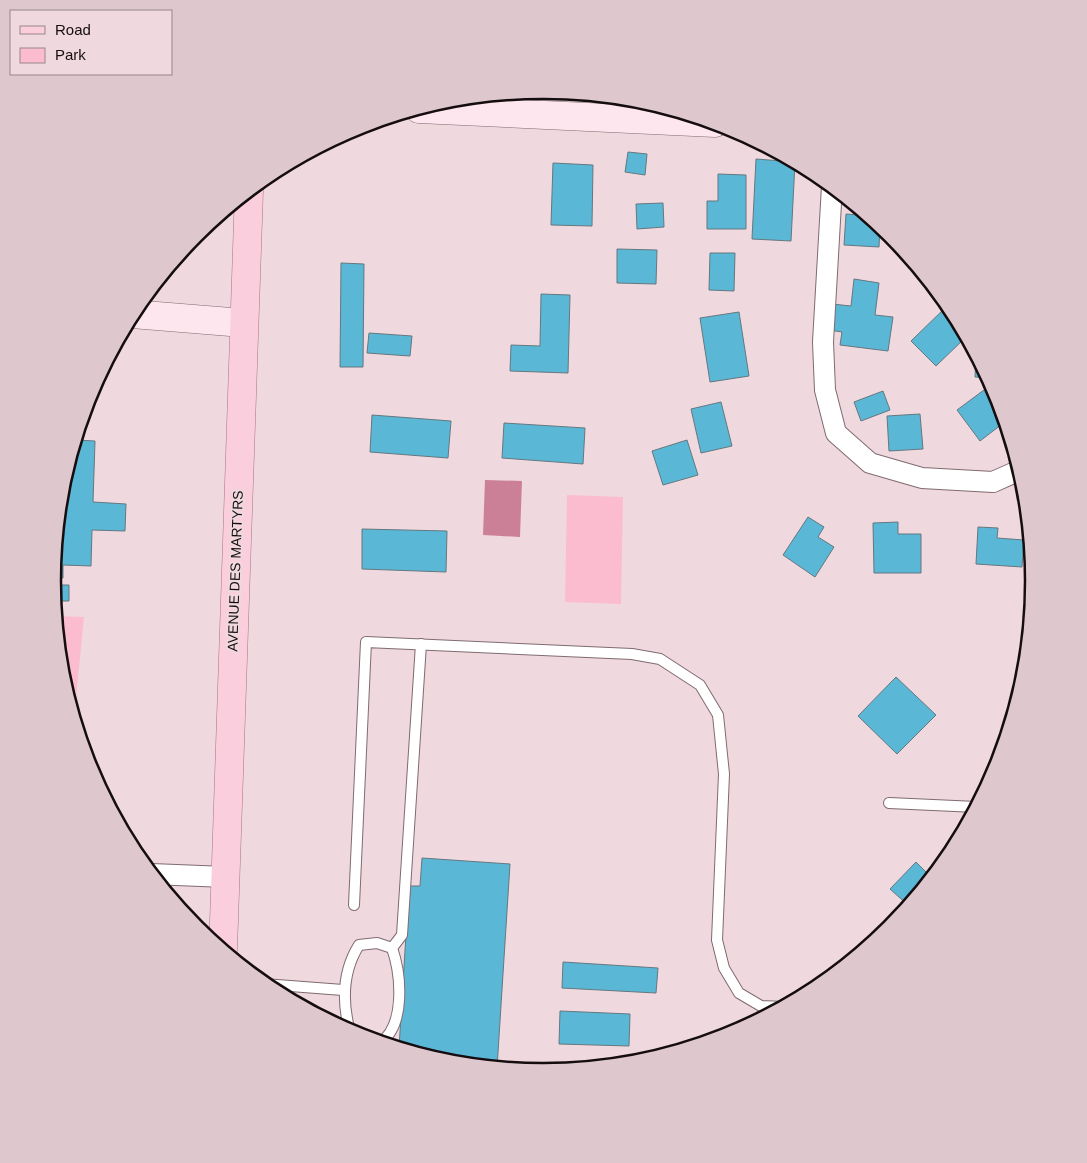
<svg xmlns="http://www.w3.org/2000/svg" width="1087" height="1163" viewBox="0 0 1087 1163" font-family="Helvetica,sans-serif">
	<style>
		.green { fill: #fcbccf }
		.water { fill: #cc8098 }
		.building { fill: #5bb7d6; stroke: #64787f }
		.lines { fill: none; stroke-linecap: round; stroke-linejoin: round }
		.lane-casing { stroke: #7f6b71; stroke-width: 12 }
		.street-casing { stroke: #7f6b71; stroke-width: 22 }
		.secondary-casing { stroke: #7f6b71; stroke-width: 29 }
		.primary-casing { stroke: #a87585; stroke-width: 29 }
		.lane { stroke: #fff; stroke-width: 10 }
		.street { stroke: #fff; stroke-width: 20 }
		.secondary { stroke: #fde6ed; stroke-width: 28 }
		.primary { stroke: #facedc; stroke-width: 28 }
		.labels { text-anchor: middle; stroke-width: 4; stroke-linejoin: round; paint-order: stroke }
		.street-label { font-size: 14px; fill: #150d0f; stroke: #efd8de }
		.rim { fill: none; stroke: #150d0f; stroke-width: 2.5 }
	</style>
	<rect width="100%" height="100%" fill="#efd8de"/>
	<!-- green -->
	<g class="green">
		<polygon points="567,495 623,497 621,604 565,602"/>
		<polygon points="56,616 84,617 74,718 62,677"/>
	</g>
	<!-- water -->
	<polygon class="water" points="485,480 522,481 520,537 483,535"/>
	<!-- building -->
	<g class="building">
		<polygon points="628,152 647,154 645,175 625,172"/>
		<polygon points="756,159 795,162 791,241 752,239"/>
		<polygon points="553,163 593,165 592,226 551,225"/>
		<polygon points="718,174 746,175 746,229 707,229 707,201 718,201"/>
		<polygon points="663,203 664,227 637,229 636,204"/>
		<polygon points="858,208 880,226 879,247 844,245 846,214 858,215"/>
		<polygon points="617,249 657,250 656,284 617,283"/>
		<polygon points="710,253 735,253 734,291 709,290"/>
		<polygon points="341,263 364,264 363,367 340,367"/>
		<polygon points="854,279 879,283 875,315 893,317 888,351 840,345 842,332 829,330 832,304 851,306"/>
		<polygon points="541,294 570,295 568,373 510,371 511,345 540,346"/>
		<polygon points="945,308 959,323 967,336 936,366 911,341"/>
		<polygon points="739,312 749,376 710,382 700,318"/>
		<polygon points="369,333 412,336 410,356 367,353"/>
		<polygon points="976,353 989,378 975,377"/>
		<polygon points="992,384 1006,421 980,441 957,410"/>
		<polygon points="883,391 890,410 861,421 854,402"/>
		<polygon points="721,402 732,446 701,453 691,409"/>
		<polygon points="920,414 923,449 889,451 887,416"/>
		<polygon points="372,415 451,421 448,458 370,452"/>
		<polygon points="504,423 585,428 583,464 502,458"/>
		<polygon points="76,440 95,441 93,502 126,504 125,531 92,530 91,566 63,565 63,578 53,578 62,485"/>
		<polygon points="687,440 698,475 663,485 652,451"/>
		<polygon points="808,517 824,527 818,537 834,547 815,577 783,555"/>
		<polygon points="898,522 898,534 921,534 921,573 874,573 873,523"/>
		<polygon points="978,527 998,528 997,538 1024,540 1022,567 976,564"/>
		<polygon points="362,529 447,531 446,572 362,569"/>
		<polygon points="53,585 69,585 69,601 54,601"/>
		<polygon points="896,677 936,715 897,754 858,716"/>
		<polygon points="945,855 949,858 909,906 890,889 916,862 927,873"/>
		<polygon points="422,858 510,864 497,1068 447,1063 399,1048 409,886 420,886"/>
		<polygon points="563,962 658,968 656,993 562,988"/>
		<polygon points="560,1011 630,1014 629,1046 559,1044"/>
	</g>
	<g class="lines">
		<defs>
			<g id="lane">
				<polyline points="889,803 977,807"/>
				<polyline points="354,905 366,642 632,654 660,659 700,685 718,715 724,774 717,940 724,968 739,993 761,1006 784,1007"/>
				<polyline points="392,948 402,935 421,644"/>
				<polyline points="264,984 343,990"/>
				<path d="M350,1032C342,1002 342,972 359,945L377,943L392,948C401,974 406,1025 380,1043"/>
			</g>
			<g id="street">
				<polyline points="832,186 823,342 825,390 836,433 870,463 922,478 993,482 1020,470"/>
				<polyline points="151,874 226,877"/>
			</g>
			<g id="secondary">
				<polyline points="419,109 715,123"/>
				<polyline points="132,314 243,323"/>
			</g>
			<polyline id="primary" points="223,950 249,191"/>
		</defs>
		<!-- lane casing -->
		<use href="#lane" class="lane-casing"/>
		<!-- street casing -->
		<use href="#street" class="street-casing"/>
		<!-- secondary casing -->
		<use href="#secondary" class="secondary-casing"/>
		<!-- primary casing -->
		<use href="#primary" class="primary-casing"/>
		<!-- lane -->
		<use href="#lane" class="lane"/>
		<!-- street -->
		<use href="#street" class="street"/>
		<!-- secondary -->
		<use href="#secondary" class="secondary"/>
		<!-- primary -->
		<use href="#primary" class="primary"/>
	</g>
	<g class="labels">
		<!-- street labels -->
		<g class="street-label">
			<text transform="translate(235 571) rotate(-88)" y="5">AVENUE DES MARTYRS</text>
		</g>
	</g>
	<!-- crop -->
	<path d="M0 0H1087V1163H0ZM61 581a482 482 0 1 1 964 0a482 482 0 1 1-964 0Z" fill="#dec8cd" fill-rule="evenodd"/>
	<path class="rim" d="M61 581a482 482 0 1 1 964 0a482 482 0 1 1-964 0Z"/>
	<!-- legend -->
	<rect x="10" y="10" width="162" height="65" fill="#efd8de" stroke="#98878b"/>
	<rect x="20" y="26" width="25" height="8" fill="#facedc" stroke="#98878b"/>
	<text x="55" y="35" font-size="15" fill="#150d0f">Road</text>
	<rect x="20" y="48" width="25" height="15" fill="#fcbccf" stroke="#98878b"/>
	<text x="55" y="60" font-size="15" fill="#150d0f">Park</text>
</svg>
